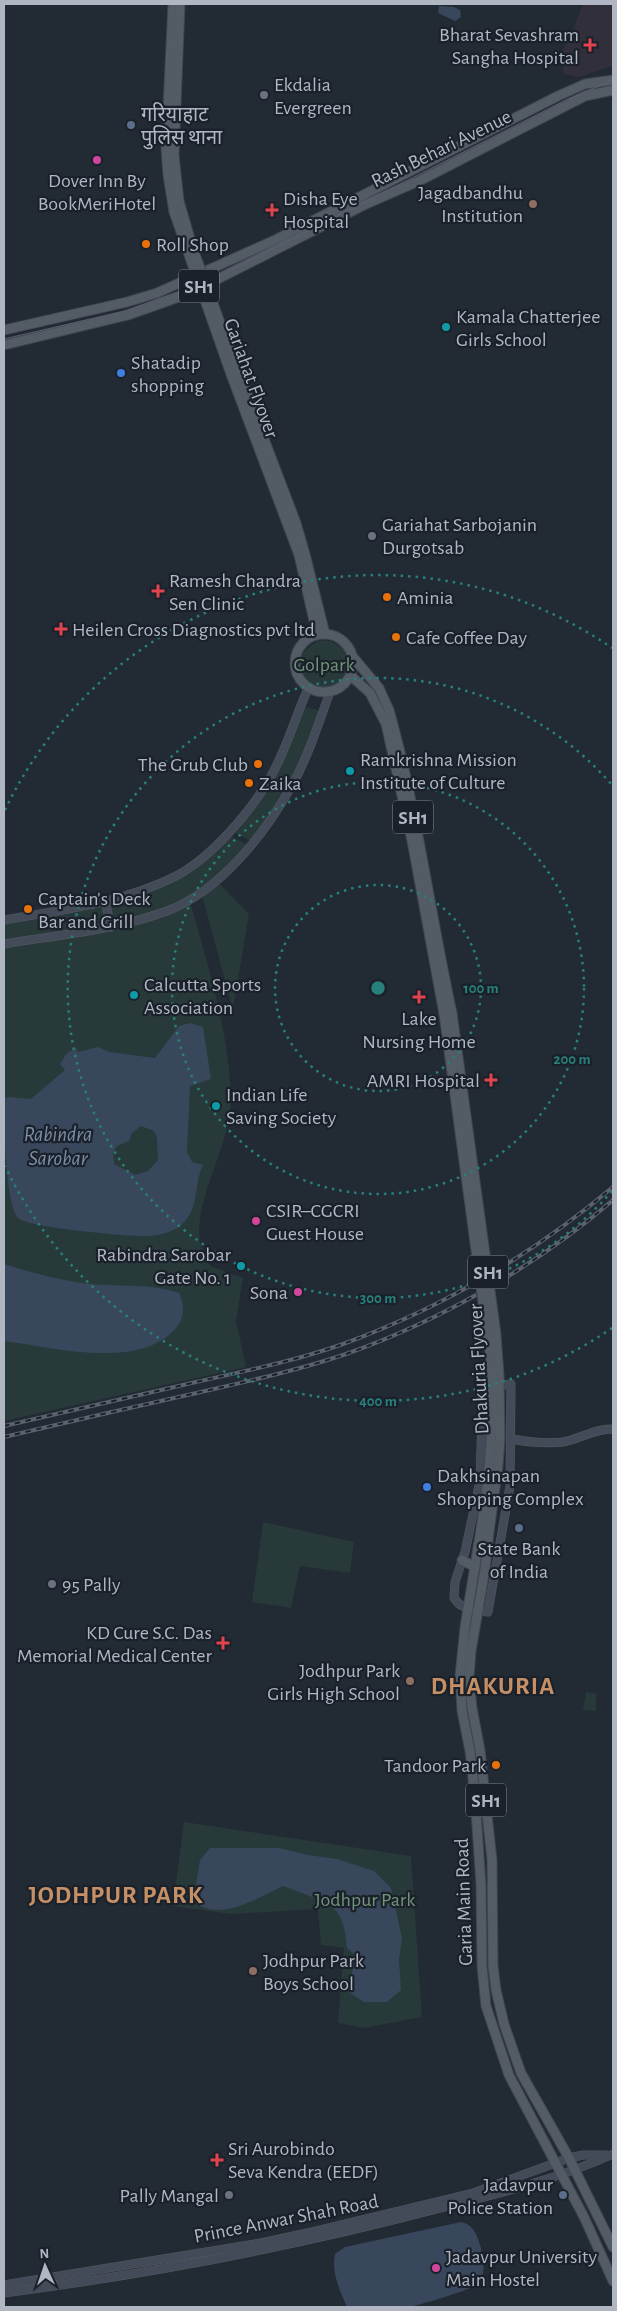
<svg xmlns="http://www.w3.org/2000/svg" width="617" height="2311" viewBox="0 0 617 2311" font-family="'Alegreya Sans','Noto Sans Devanagari',sans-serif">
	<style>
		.medical { fill: #312f3a }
		.park { fill: #283939 }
		.water { fill: #39475c; fill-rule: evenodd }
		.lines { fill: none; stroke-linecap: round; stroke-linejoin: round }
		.secondary-casing { stroke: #535a63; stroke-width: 9 }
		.primary-casing { stroke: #3f454f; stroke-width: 11 }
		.secondary { stroke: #444b58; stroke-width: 8 }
		.primary { stroke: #535b65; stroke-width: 9 }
		.tram { stroke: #5a626e; stroke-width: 1 }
		.rail-casing { stroke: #5a626e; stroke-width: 4 }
		.rail { stroke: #1b212a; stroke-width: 2; stroke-dasharray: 5.5; stroke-linecap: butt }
		.primary-bridge-casing { stroke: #3f454f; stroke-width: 11; stroke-linecap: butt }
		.primary-bridge { stroke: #535b65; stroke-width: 9 }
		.ring { fill: none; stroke: #27807b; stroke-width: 2.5; stroke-dasharray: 2.5 5 }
		.health-dot { fill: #e0444e; stroke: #1b212a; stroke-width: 2 }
		.worship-dot { fill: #6b7280; stroke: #1b212a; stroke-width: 2 }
		.service-dot { fill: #5c6f8a; stroke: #1b212a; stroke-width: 2 }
		.hotel-dot { fill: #d1479c; stroke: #1b212a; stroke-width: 2 }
		.education-dot { fill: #8d6e63; stroke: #1b212a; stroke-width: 2 }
		.food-dot { fill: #e8710a; stroke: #1b212a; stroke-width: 2 }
		.culture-dot { fill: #0f9aa8; stroke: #1b212a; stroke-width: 2 }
		.shop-dot { fill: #3f7fe0; stroke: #1b212a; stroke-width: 2 }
		.labels { text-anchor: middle; stroke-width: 4.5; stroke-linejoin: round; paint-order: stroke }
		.shield { fill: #1b212a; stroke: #838a94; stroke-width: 1 }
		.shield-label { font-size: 19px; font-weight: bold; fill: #b0b7c2 }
		.poi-label { font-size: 20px; fill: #b0b7c2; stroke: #1b212a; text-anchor: start }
		.street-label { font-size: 20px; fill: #b0b7c2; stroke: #1b212a }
		.park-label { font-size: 20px; fill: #71957a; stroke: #1b212a }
		.water-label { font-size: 21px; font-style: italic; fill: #7b8ea7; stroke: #1b212a }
		.district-label { font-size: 25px; font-weight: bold; letter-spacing: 1px; fill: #c69066; stroke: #1b212a }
		.centre { fill: #27807b; stroke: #1b212a; stroke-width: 2.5 }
		.ring-label { font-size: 15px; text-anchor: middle; font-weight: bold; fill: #27807b; stroke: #1b212a; stroke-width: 4.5; stroke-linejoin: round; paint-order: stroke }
	</style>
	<rect width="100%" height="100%" fill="#222a34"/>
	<!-- medical -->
	<polygon class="medical" points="583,4 613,4 613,66 578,77 564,74 562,64 563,49 569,40"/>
	<!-- park -->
	<g class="park">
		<path d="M322,640C372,646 340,709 306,679C288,664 306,645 322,640Z"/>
		<polygon points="304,707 316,709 320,713 319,722 290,786 251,841 232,831 250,813"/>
		<path d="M229,835L248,845C240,855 232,866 222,875C191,903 151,913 112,924L108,902L178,877Z"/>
		<polygon points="220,884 249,914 233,1010 202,895"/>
		<path d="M189,898C207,962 228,1028 231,1094C234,1142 193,1196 200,1242C202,1250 207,1258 210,1266L243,1278L236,1321L246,1367L4,1421V947L163,911Z"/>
		<polygon points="103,902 109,925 4,944 4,922"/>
		<polygon points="263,1522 354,1542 350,1573 300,1566 291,1608 252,1602"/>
		<polygon points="586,1692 596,1693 596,1711 583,1710"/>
		<polygon points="184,1822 411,1856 422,2017 364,2028 338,2023 344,1948 321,1945 318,1909 231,1914 173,1906"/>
	</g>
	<!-- water -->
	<g class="water">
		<polygon points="439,6 454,7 460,10 461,17 455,21 438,13"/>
		<path d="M190,1023L203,1027L211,1079L190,1086L187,1152L192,1162L203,1165C194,1183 199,1208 184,1222C175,1232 159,1236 146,1236C130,1237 25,1227 18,1218C5,1202 4,1121 4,1098L9,1097L31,1099L65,1070L60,1064L67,1053L76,1048L78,1052L98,1047L109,1052L155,1058L179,1026ZM141,1126L154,1131L157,1138L158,1160L148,1171L135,1175L114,1164L113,1153L117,1146L129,1141L132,1133Z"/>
		<path d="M4,1264C32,1273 62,1281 91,1284C121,1287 149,1283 179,1293C185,1306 185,1317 176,1328C140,1371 51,1347 4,1341Z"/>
		<path d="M210,1848H279L308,1855L337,1859L374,1871L391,1888L402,1938L399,1960L401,1990L387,2002H364L350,1993L354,1954L347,1948C346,1937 344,1920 336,1911C327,1901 296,1891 283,1886C259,1897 227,1919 200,1906L201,1891L196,1885L200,1860Z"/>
		<path d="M461,2222C475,2225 477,2236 481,2248C484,2259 486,2275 478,2284C473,2289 417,2306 409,2307C389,2310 367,2307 347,2307C340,2291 331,2272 335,2254L345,2247Z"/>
	</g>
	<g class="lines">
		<defs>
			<g id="secondary">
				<polyline points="105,901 111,927"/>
				<path d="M4,920C61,910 123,903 176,876C211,858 252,810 271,776C287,748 295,717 308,689"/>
				<path d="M4,944C58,935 115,930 167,911C220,891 264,835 291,787C307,760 319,722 330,692"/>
				<polygon points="511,1384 510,1486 488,1612 468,1609 459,1604 454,1598 455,1582 465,1552 480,1481 483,1389"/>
				<path d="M511,1439C528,1442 546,1444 563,1442C580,1439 596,1428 613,1429"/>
				<polyline points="4,2285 261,2243 307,2233 473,2193 569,2158 583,2155 606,2155"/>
				<path d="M4,2293C148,2274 292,2247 433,2210C493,2195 556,2180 613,2154"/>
			</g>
			<g id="primary">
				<polyline points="4,330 127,302 157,293 275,240 558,96 585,84 613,80"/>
				<polyline points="4,345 128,315 190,293 364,205 421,180 585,96 613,90"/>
				<polyline points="305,554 325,634"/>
				<polyline points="299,555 317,634"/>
				<circle cx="324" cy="663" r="29"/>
				<path d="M353,657L379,688L389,710C417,809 430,912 452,1013"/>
				<polyline points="351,676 370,693 386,724 412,841 444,1014"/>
				<polyline points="481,1529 465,1627 460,1676 462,1711 470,1751 475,1797 481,1885 482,1966 486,2006 509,2075 584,2217 613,2281"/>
				<polyline points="489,1532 485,1569 471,1651 469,1677 472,1708 480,1750 492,1860 493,1966 496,1990 504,2024 521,2073 569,2158 613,2247"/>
				<polyline points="462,1560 475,1567"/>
			</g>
		</defs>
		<!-- secondary casing -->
		<use href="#secondary" class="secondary-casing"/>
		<!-- primary casing -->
		<use href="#primary" class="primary-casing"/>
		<!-- secondary -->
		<use href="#secondary" class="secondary"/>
		<!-- primary -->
		<use href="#primary" class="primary"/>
		<!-- tram -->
		<polyline class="tram" points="4,339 125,311 211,280 566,100 613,80"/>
		<defs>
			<g id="rail">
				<path d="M4,1426C68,1411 132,1397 196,1382C245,1371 295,1361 343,1344C442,1308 533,1254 613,1187"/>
				<path d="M4,1437C67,1422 129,1408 192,1394C244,1382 296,1371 346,1354C440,1321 538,1265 613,1200"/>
			</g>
		</defs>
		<!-- rail casing -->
		<use href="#rail" class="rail-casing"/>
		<!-- rail -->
		<use href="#rail" class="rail"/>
		<defs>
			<g id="primary-bridge">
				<polyline points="173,4 166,149 168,175 174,212 232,377 299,555"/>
				<polyline points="180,4 174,155 179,201 193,249 226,339 296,523 305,554"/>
				<polyline points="452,1013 496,1334 499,1375 500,1437 498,1466 489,1532"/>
				<path d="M444,1014L491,1361C495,1418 490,1472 481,1529"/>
			</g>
		</defs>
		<!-- primary-bridge casing -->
		<use href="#primary-bridge" class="primary-bridge-casing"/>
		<!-- primary-bridge -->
		<use href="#primary-bridge" class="primary-bridge"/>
	</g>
	<!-- distance rings -->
	<g class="ring">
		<circle cx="378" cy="988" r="103"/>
		<circle cx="378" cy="988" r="206"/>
		<path d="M612 1191A310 310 0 1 1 612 785"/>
		<path d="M612 1328A413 413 0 0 1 5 1166M5 810A413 413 0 0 1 612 648"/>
	</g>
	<!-- markers -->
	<g class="health-dot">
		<path d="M587.5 37.5h5v5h5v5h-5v5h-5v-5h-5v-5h5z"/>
		<path d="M269.5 202.5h5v5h5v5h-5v5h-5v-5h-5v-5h5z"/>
		<path d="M155.5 583.5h5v5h5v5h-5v5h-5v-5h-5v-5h5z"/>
		<path d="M58.5 621.5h5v5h5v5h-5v5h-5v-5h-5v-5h5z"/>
		<path d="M416.5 989.5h5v5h5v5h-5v5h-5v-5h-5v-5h5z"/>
		<path d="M488.5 1072.5h5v5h5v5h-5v5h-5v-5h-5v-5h5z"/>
		<path d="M220.5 1635.5h5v5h5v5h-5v5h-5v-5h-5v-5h5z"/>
		<path d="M214.5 2152.5h5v5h5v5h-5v5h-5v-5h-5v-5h5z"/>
	</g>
	<g class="worship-dot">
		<circle cx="264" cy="95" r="5"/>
		<circle cx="372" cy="536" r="5"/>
		<circle cx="52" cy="1584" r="5"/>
		<circle cx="229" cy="2195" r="5"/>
	</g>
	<g class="service-dot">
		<circle cx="131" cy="125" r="5"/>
		<circle cx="519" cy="1528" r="5"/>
		<circle cx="563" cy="2195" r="5"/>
	</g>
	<g class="hotel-dot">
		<circle cx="97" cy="160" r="5"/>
		<circle cx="256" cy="1221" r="5"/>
		<circle cx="298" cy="1292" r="5"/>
		<circle cx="436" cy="2268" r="5"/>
	</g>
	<g class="education-dot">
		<circle cx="533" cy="204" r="5"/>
		<circle cx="410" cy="1681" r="5"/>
		<circle cx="253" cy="1971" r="5"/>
	</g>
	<g class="food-dot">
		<circle cx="146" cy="244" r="5"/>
		<circle cx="387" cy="597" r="5"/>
		<circle cx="396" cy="637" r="5"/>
		<circle cx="258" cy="764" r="5"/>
		<circle cx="249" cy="783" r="5"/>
		<circle cx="28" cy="909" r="5"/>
		<circle cx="496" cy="1765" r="5"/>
	</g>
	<g class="culture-dot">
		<circle cx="446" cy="327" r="5"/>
		<circle cx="350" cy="771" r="5"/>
		<circle cx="134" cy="995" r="5"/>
		<circle cx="216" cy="1106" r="5"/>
		<circle cx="241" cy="1266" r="5"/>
	</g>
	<g class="shop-dot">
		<circle cx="121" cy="373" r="5"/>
		<circle cx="427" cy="1487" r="5"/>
	</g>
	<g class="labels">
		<!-- shield labels -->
		<g class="shield">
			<rect x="179" y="269.5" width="40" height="33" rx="4"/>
			<rect x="393" y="800.5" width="40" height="33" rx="4"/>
			<rect x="468" y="1255.5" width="40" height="33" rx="4"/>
			<rect x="466" y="1783.5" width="40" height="33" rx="4"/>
		</g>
		<g class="shield-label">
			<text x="199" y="293">SH1</text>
			<text x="413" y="824">SH1</text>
			<text x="488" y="1279">SH1</text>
			<text x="486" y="1807">SH1</text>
		</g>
		<!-- poi labels -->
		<g class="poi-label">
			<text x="579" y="41" text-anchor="end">Bharat Sevashram<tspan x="579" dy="23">Sangha Hospital</tspan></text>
			<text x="274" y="91">Ekdalia<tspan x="274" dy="23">Evergreen</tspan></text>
			<text x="141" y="121">गरियाहाट<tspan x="141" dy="23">पुलिस थाना</tspan></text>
			<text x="97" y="187" text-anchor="middle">Dover Inn By<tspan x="97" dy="23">BookMeriHotel</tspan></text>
			<text x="523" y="199" text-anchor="end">Jagadbandhu<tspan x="523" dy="23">Institution</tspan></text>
			<text x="283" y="205">Disha Eye<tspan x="283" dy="23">Hospital</tspan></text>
			<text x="156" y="251">Roll Shop</text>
			<text x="456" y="323">Kamala Chatterjee<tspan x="456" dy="23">Girls School</tspan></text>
			<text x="131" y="369">Shatadip<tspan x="131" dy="23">shopping</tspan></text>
			<text x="382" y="531">Gariahat Sarbojanin<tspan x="382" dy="23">Durgotsab</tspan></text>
			<text x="169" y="587">Ramesh Chandra<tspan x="169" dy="23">Sen Clinic</tspan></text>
			<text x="397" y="604">Aminia</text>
			<text x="72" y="636">Heilen Cross Diagnostics pvt ltd</text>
			<text x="406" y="644">Cafe Coffee Day</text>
			<text x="360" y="766">Ramkrishna Mission<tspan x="360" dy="23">Institute of Culture</tspan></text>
			<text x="248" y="771" text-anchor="end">The Grub Club</text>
			<text x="259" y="790">Zaika</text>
			<text x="38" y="905">Captain's Deck<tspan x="38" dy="23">Bar and Grill</tspan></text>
			<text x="144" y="991">Calcutta Sports<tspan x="144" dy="23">Association</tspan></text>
			<text x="419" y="1025" text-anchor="middle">Lake<tspan x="419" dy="23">Nursing Home</tspan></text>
			<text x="480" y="1087" text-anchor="end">AMRI Hospital</text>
			<text x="226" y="1101">Indian Life<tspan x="226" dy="23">Saving Society</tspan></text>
			<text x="266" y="1217">CSIR–CGCRI<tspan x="266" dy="23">Guest House</tspan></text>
			<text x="231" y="1261" text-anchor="end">Rabindra Sarobar<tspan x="231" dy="23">Gate No. 1</tspan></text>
			<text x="288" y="1299" text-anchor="end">Sona</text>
			<text x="437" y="1482">Dakhsinapan<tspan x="437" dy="23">Shopping Complex</tspan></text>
			<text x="519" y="1555" text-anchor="middle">State Bank<tspan x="519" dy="23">of India</tspan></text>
			<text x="62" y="1591">95 Pally</text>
			<text x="212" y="1639" text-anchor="end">KD Cure S.C. Das<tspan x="212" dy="23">Memorial Medical Center</tspan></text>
			<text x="400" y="1677" text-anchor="end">Jodhpur Park<tspan x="400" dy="23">Girls High School</tspan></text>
			<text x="486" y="1772" text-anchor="end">Tandoor Park</text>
			<text x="263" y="1967">Jodhpur Park<tspan x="263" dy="23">Boys School</tspan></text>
			<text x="228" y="2155">Sri Aurobindo<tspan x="228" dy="23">Seva Kendra (EEDF)</tspan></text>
			<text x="553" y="2191" text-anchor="end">Jadavpur<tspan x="553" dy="23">Police Station</tspan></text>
			<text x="219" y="2202" text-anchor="end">Pally Mangal</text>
			<text x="446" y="2263">Jadavpur University<tspan x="446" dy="23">Main Hostel</tspan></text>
		</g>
		<!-- street labels -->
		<g class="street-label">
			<text transform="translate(441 148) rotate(-26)" y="7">Rash Behari Avenue</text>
			<text transform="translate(252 378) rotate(70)" y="7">Gariahat Flyover</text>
			<text transform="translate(478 1369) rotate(-93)" y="7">Dhakuria Flyover</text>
			<text transform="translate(463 1902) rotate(-92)" y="7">Garia Main Road</text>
			<text transform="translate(286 2218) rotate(-11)" y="7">Prince Anwar Shah Road</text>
		</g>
		<!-- park labels -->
		<g class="park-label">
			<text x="324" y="671">Golpark</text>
			<text x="365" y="1906">Jodhpur Park</text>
		</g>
		<!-- water labels -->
		<g class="water-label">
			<text x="58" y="1141">Rabindra<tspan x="58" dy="24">Sarobar</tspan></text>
		</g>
		<!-- district labels -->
		<g class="district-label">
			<text x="493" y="1694">DHAKURIA</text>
			<text x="116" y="1903">JODHPUR PARK</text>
		</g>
	</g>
	<circle cx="378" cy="988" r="8" class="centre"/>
	<g class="ring-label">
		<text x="481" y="993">100 m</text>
		<text x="572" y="1064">200 m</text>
		<text x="378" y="1303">300 m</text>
		<text x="378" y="1406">400 m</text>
	</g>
	<!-- border -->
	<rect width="617" height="2311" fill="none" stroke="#b0b7c2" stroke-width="10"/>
	<!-- north arrow -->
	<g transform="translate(45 2266) rotate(357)" stroke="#1b212a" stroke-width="4" paint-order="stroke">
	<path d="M0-4L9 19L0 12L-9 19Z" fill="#b0b7c2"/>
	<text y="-8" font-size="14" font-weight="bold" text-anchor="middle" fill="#b0b7c2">N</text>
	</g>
</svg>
